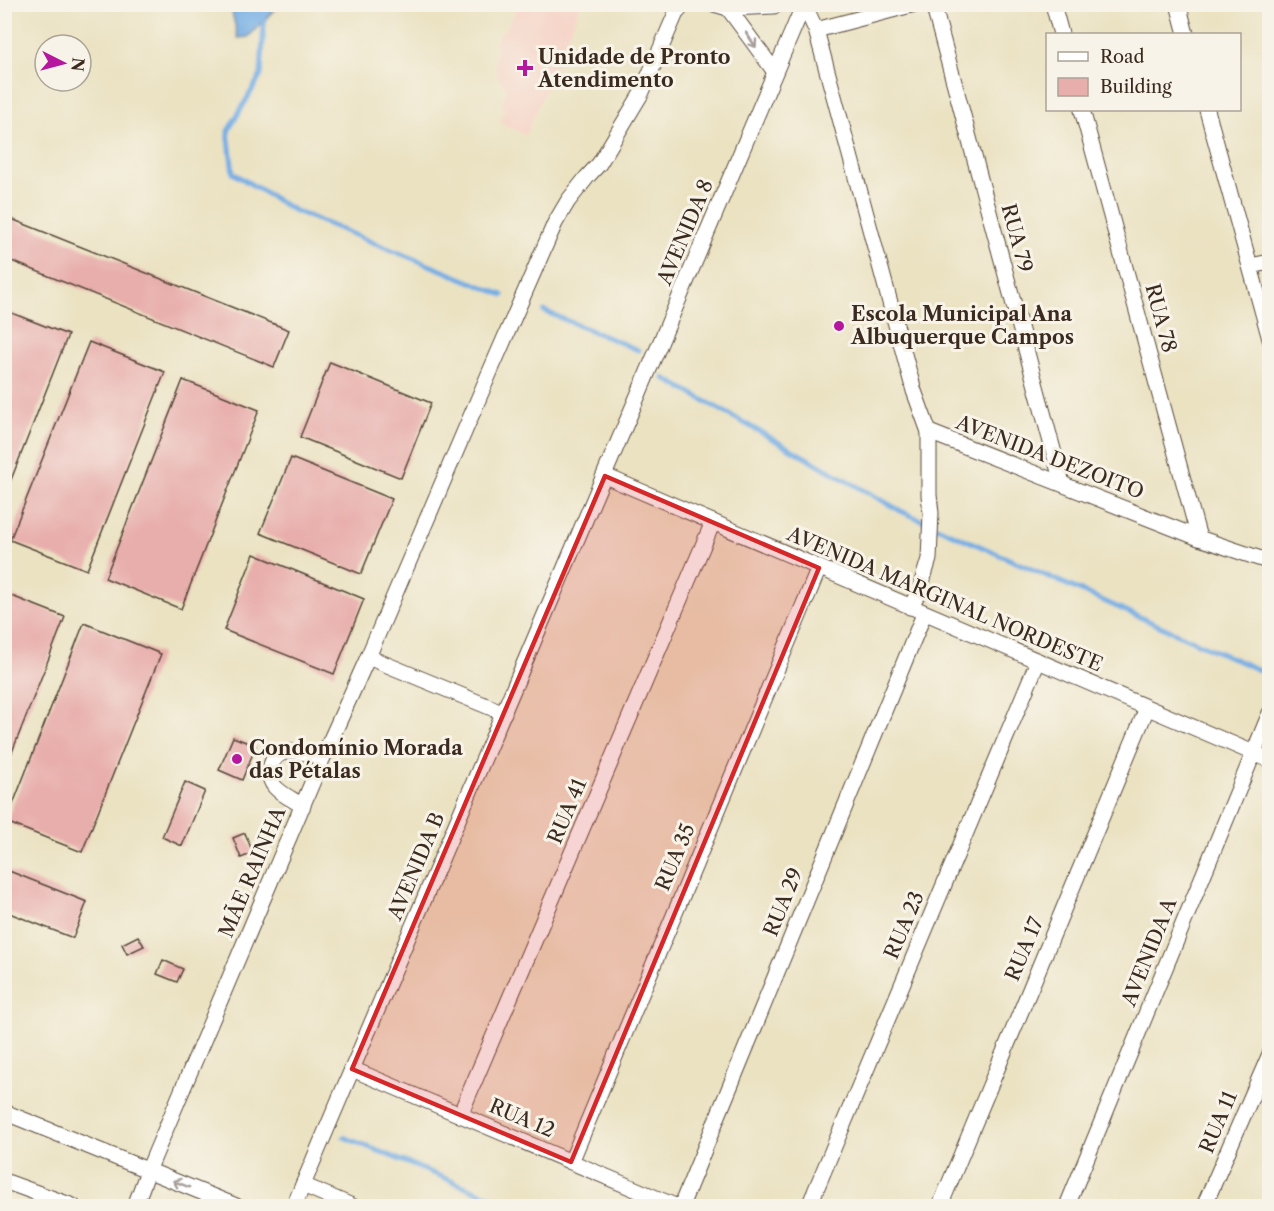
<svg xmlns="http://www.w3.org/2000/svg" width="1274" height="1211" viewBox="0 0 1274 1211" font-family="'Libre Caslon Text',serif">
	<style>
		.built { fill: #f6d1c5 }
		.water { fill: #74ade4; stroke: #586c81; stroke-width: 1.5 }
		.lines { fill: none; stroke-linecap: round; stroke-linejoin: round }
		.stream { stroke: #74ade4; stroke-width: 5 }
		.building { fill: #e8aeac }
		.street-casing { stroke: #554637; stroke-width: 17 }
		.street { stroke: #fff; stroke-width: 15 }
		.oneway { stroke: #a79f9a }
		.marked { fill: #d62828; fill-opacity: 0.2; stroke: #d62828; stroke-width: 4.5; stroke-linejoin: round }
		.poi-dot { fill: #b5179e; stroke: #f7f3e8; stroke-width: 2 }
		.labels { text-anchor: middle; stroke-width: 6; stroke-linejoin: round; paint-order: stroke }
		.poi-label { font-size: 20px; font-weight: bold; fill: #3b2a1e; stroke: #f7f3e8; text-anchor: start }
		.street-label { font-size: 20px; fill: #3b2a1e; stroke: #f7f3e8 }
	</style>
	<rect width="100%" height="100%" fill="#f7f3e8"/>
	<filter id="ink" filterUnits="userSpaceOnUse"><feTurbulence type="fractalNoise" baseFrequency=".0167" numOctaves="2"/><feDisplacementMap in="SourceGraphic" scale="12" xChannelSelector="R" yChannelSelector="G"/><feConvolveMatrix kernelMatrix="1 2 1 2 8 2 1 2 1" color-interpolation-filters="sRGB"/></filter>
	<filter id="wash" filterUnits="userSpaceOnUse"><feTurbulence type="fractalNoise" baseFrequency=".008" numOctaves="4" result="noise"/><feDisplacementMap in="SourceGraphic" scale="24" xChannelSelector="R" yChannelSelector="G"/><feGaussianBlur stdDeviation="1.35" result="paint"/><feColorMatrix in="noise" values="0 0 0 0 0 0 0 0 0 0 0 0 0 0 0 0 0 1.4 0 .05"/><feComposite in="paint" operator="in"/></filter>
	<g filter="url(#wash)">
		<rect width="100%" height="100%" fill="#ebe2c2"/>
		<!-- built -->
		<polygon class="built" points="518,5 581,5 526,135 500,122 506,108 501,107 507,89 498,76 495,60 497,46 494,44 501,32 505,32"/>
		<!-- water -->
		<polygon class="water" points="234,5 234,4 279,5 248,37 238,38 231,8"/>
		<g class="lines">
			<!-- stream -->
			<g class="stream">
				<polyline points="264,20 261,75 228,131 233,173 293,210 503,295"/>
				<polyline points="544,311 638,350"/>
				<polyline points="664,378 901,511 1270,675"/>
				<polyline points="344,1137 513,1206"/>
			</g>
		</g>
		<g id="blocks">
			<!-- building -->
			<g class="building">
				<polygon points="4,216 289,330 274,367 4,258"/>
				<polygon points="4,310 68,335 5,495 4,495"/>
				<polygon points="89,342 165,372 87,570 10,540"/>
				<polygon points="330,362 431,403 401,478 300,437"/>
				<polygon points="183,380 259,410 181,609 105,578"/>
				<polygon points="291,458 392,499 361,574 260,533"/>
				<polygon points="254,554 364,599 334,674 224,630"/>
				<polygon points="4,593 65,617 5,770 4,770"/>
				<polygon points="84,623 161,654 82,852 6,822"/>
				<polygon points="233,737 256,746 242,780 219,770"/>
				<polygon points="185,782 205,791 182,846 162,837"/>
				<polygon points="245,833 253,853 241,858 233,838"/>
				<polygon points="4,869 87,902 73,938 4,911"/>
				<polygon points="138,936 144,946 127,954 122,944"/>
				<polygon points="163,960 183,969 177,982 157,974"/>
			</g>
		</g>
	</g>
	<g filter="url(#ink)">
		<use href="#blocks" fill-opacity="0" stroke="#554637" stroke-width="1.5"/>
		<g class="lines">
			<defs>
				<g id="street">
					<polyline points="714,4 728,8 774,6 778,4"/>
					<polyline points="804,4 816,30 914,391 929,432 1199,538 1270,562"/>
					<polyline points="933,4 1062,483"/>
					<polyline points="1053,4 1061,34"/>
					<polyline points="1178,4 1186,34"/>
					<polyline points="728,8 775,72"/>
					<polyline points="816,30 915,4"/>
					<polyline points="1082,110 1199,538"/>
					<polyline points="1207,110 1270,339"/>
					<polyline points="1250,266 1270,262"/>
					<polyline points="605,476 1270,760"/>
					<polyline points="910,607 919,592 929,559 931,513 929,495 929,432"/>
					<polyline points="368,657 489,374 555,223 568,201 587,177 599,164 641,94 676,13 684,4"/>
					<path d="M303,806C294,800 282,795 275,787C271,782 269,775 270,769C275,742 306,753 323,757"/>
					<polyline points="352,1069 675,1206"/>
					<polyline points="4,1112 236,1206"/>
					<polyline points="460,1115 713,522"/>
					<polyline points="571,1162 819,568"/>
					<polyline points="4,1181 73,1206"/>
					<polyline points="303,1185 352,1206"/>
					<polyline points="135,1206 148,1171 323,757 368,657 504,713"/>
					<polyline points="294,1206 804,4"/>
					<polyline points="681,1206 924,614"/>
					<polyline points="809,1206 1038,661"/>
					<polyline points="940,1206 1147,708"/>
					<polyline points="1067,1206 1270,713"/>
					<polyline points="1204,1206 1270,1054"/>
				</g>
			</defs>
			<!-- street casing -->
			<use href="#street" class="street-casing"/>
			<!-- street -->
			<use href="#street" class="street"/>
		</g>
		<!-- one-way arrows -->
		<defs><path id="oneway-shaft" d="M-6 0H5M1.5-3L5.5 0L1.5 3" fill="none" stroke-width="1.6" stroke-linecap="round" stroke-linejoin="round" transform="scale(1.5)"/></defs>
		<g class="oneway">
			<use href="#oneway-shaft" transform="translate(751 40) rotate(56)"/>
			<use href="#oneway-shaft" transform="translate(181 1184) rotate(-158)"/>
		</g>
	</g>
	<!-- marked area -->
	<path class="marked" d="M605,476L819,568L571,1162L352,1069Z"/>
	<!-- markers -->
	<g class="poi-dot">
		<path d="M522 59h6v6h6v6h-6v6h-6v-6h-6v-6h6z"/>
		<circle cx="839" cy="326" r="6"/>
		<circle cx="237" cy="759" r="6"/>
	</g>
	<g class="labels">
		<!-- poi labels -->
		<g class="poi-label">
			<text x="538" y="64">Unidade de Pronto<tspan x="538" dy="23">Atendimento</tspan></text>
			<text x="851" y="321">Escola Municipal Ana<tspan x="851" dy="23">Albuquerque Campos</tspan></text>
			<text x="249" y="755">Condomínio Morada<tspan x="249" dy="23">das Pétalas</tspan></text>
		</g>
		<!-- street labels -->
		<g class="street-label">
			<text transform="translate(685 232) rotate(-67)" y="7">AVENIDA 8</text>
			<text transform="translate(1017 238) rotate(75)" y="7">RUA 79</text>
			<text transform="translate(1161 318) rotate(75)" y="7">RUA 78</text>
			<text transform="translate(1050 457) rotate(21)" y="7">AVENIDA DEZOITO</text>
			<text transform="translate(945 599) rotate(23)" y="7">AVENIDA MARGINAL NORDESTE</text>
			<text transform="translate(567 811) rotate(-67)" y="7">RUA 41</text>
			<text transform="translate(675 857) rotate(-67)" y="7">RUA 35</text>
			<text transform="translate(416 866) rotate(-67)" y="7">AVENIDA B</text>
			<text transform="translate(252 872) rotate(-67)" y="7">MÃE RAINHA</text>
			<text transform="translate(783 902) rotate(-68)" y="7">RUA 29</text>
			<text transform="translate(904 925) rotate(-67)" y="7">RUA 23</text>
			<text transform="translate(1024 949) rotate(-67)" y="7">RUA 17</text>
			<text transform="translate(1149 952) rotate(-68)" y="7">AVENIDA A</text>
			<text transform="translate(522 1118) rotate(23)" y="7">RUA 12</text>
			<text transform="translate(1218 1122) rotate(-67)" y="7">RUA 11</text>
		</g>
	</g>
	<!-- margin -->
	<rect width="1274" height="1211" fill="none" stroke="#f7f3e8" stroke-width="24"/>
	<!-- legend -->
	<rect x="1046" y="33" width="195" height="78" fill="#f7f3e8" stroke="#aca397" stroke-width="1.5"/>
	<rect x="1058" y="52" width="30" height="9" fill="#ffffff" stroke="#aca397" stroke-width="1.5"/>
	<text x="1100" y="63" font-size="18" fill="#3b2a1e">Road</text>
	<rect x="1058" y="78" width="30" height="18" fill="#e8aeac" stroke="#aca397" stroke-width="1.5"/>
	<text x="1100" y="93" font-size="18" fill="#3b2a1e">Building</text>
	<!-- north arrow -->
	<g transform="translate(63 63) rotate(96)"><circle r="28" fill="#f7f3e8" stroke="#aca397" stroke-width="1.5"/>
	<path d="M0-4.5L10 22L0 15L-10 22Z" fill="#b5179e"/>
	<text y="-9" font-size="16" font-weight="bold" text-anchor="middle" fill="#3b2a1e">N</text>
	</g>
</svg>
